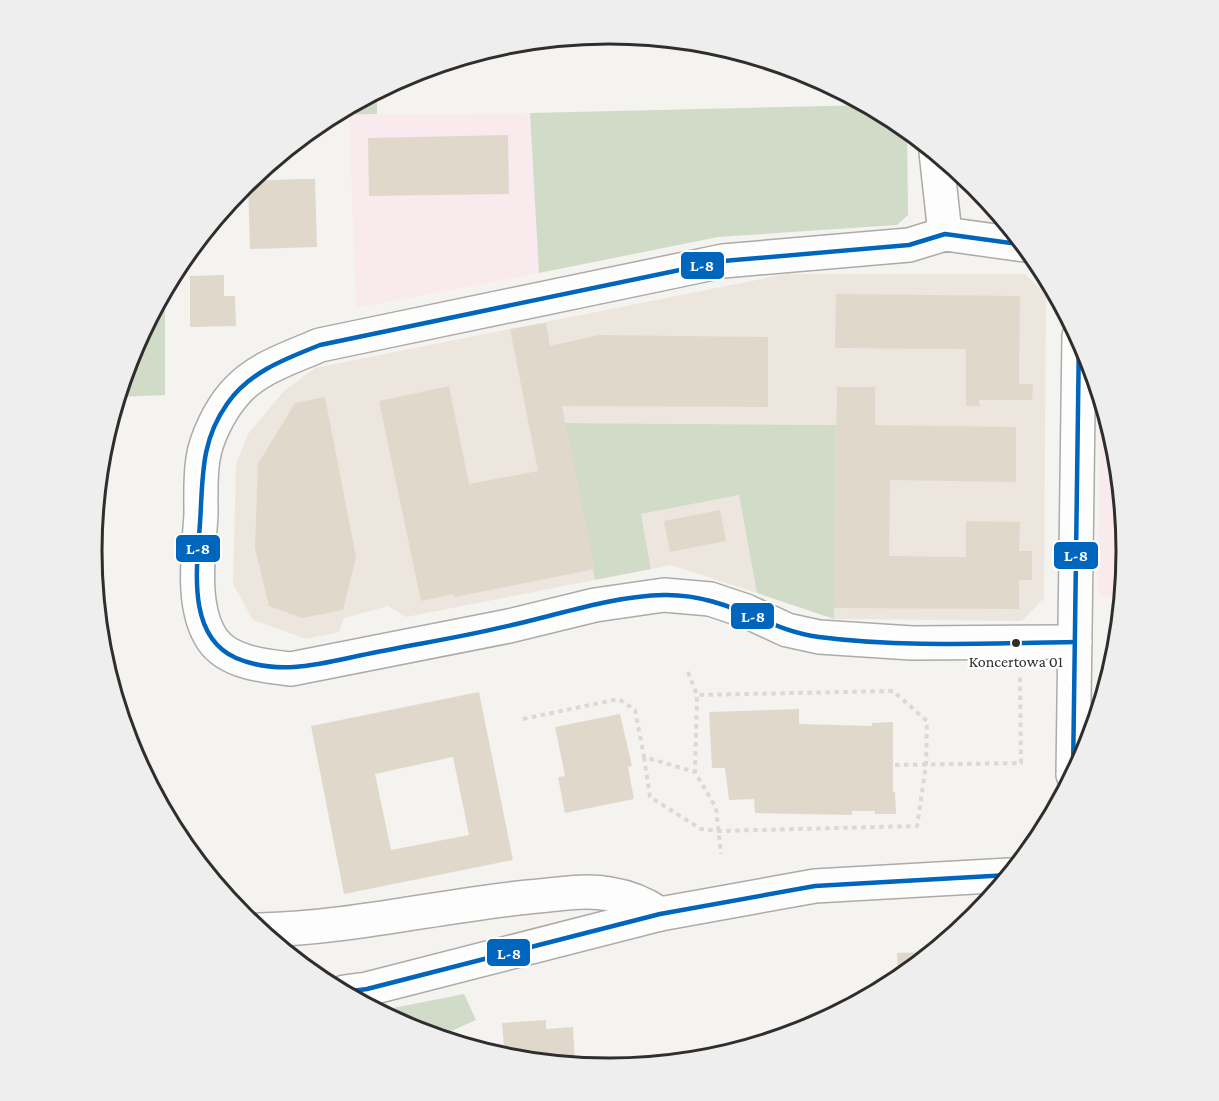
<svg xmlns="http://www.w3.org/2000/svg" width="1219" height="1101" viewBox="0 0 1219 1101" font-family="'Crimson Pro',serif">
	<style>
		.commercial { fill: #f9eaed }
		.built { fill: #ece6df }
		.green { fill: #d0dcc8 }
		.building { fill: #e1d8cc; fill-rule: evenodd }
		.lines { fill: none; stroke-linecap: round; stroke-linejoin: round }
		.minor-casing { stroke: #acaba8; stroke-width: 36 }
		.path { stroke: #dad9d8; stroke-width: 4; stroke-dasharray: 4.5 4.5; stroke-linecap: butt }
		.minor { stroke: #fefdfd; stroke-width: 33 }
		.bus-1-casing { stroke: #fff; stroke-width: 9 }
		.bus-1 { stroke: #0065bd; stroke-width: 4.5 }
		.bus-dot { fill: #302e2c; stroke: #fff; stroke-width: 2 }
		.labels { text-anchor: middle; stroke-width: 4.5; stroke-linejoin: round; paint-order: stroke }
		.bus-label { font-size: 16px; fill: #302e2c; stroke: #fff }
		.rim { fill: none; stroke: #302e2c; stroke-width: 3 }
		.line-badge { stroke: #fff; stroke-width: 2 }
		.badge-label { font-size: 16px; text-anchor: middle; font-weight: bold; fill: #fff }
	</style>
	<rect width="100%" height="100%" fill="#f5f3f0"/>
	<!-- commercial -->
	<g class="commercial">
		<polygon points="530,113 539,273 356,308 349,115"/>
		<polygon points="1100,393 1117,450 1127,551 1123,596 1098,596"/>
	</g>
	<!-- built -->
	<g class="built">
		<polygon points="786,274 1025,274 1046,294 1044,598 1022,621 834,619 836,425 566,423 595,580 406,617 388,606 344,618 339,632 306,639 253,620 233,584 236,464 248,434 284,391 315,368"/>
		<polygon points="739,495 757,593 671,565 651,569 641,514"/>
	</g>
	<!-- green -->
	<g class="green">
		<polygon points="377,91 377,114 332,115"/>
		<polygon points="869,105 907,129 908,215 897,225 718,237 539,273 530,113"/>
		<polygon points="165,290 165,395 118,397 132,352"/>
		<polygon points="565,423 836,425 834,619 757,593 739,495 641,514 651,569 595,580"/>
		<polygon points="464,994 476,1020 438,1037 411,1028 378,1011"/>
	</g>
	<!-- building -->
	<g class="building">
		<polygon points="508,135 509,194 369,196 368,138"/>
		<polygon points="299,179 315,179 317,247 250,249 248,181"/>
		<polygon points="224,275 224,296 235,296 236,326 190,327 190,276"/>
		<polygon points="836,294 1020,296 1019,384 1033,384 1032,400 979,400 980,406 966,406 966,349 835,348"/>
		<polygon points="546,323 550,346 599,335 768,337 768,407 562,406 595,569 455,597 454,594 421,601 379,401 449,386 469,484 538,471 510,329"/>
		<polygon points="837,387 875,387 875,425 1016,427 1016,482 890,480 889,556 966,557 966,521 1020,522 1019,551 1032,551 1032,580 1019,580 1019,609 833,608"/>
		<polygon points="325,397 356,557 343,610 302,618 269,606 255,548 258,464 295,403"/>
		<polygon points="720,510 726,541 670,552 664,521"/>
		<polygon points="93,543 102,543 102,596 97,597"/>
		<path d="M479,692L513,860L344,894L311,726ZM453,757L469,835L391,850L375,774Z"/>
		<polygon points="799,709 799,724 872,726 872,723 893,722 893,792 895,792 896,814 875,814 875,811 852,811 852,815 755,813 754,799 729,800 725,768 712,768 709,712"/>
		<polygon points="620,714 632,766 628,767 634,799 565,813 558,777 565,776 555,727"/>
		<polygon points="932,952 898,980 897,953"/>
		<polygon points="546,1020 546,1029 573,1027 575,1063 505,1057 502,1023"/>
	</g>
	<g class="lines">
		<defs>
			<g id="minor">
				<polyline points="936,152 945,234"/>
				<path d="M1025,245L945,234L909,245L723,261L320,345C290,358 256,368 234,394C220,410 206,438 203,459C200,477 201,496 201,514C199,551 190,606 212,639C228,663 265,666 291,669L509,626L595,605L664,595L710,599L746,611L787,630L819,637L912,643L1075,642"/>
				<polyline points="1073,775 1079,336"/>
				<path d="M260,930C350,928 438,906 528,897C555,895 583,889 610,894C629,897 644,903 660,914"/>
				<polyline points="344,992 367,989 660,914 815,886 1009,875"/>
			</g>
		</defs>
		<!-- minor casing -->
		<use href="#minor" class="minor-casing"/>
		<!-- path -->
		<g class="path">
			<polyline points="688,672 697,695"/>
			<polyline points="523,719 619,699 635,710 644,757 695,772"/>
			<polyline points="644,757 650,797 701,829 718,831 917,826 926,765 927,721 893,691 697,695 695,772 716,808 721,854"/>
			<polyline points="895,765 1021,763 1020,677"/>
		</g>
		<!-- minor -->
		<use href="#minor" class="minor"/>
		<defs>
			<g id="bus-1">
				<path d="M1025,245L945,234L909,245L723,261L320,345C285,359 249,372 227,404C200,442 203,479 200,523C197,567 186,636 236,658C283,678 330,661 377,652C422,643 467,636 512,625C561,614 613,596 664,595C727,594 763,629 819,637C903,648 991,643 1075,642"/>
				<polyline points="1073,775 1079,336"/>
				<polyline points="344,992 367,989 660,914 815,886 1009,875"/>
			</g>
		</defs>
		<!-- bus-1 casing -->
		<use href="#bus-1" class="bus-1-casing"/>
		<!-- bus-1 -->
		<use href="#bus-1" class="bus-1"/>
	</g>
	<!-- markers -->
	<circle class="bus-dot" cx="1016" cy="643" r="5"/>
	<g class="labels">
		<!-- bus labels -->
		<g class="bus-label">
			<text x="1016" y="667">Koncertowa 01</text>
		</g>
	</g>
	<!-- crop -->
	<path d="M0 0H1219V1101H0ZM102 551a507 507 0 1 1 1014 0a507 507 0 1 1-1014 0Z" fill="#eee" fill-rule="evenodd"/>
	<path class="rim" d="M102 551a507 507 0 1 1 1014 0a507 507 0 1 1-1014 0Z"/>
	<g class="line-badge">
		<rect x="680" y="251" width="45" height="29" rx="6" fill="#0065bd"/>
		<rect x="175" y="534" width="46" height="29" rx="6" fill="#0065bd"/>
		<rect x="1053" y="541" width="46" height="29" rx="6" fill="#0065bd"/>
		<rect x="730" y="602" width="45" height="28" rx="6" fill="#0065bd"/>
		<rect x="486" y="938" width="45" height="29" rx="6" fill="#0065bd"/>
	</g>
	<g class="badge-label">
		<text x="702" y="271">L-8</text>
		<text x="198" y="554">L-8</text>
		<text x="1076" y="561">L-8</text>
		<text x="753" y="622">L-8</text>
		<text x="509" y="959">L-8</text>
	</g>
</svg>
